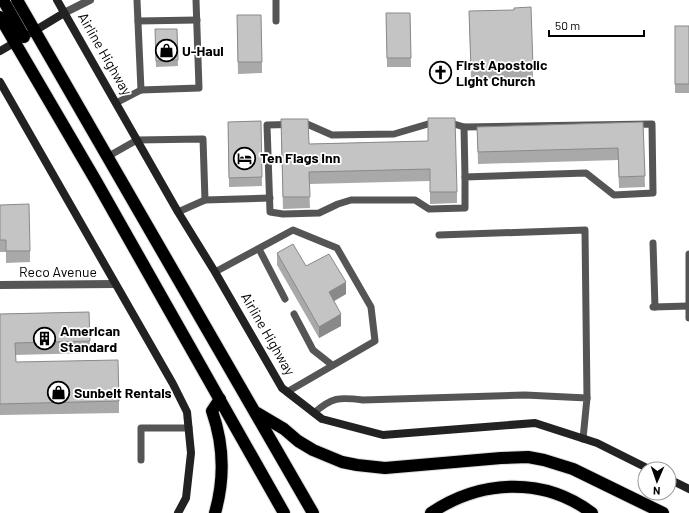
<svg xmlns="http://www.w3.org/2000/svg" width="689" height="513" viewBox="0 0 689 513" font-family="Barlow,sans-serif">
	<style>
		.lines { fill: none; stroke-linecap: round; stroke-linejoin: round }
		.highway-casing { stroke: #dbdbdb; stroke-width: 14 }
		.lane { stroke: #555; stroke-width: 7 }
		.street { stroke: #555; stroke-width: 8 }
		.secondary { stroke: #222; stroke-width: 8 }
		.highway { stroke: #000; stroke-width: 12 }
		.wall { fill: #a9a9a9 }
		.shaded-wall { fill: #898989 }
		.building { fill: #c4c4c4; stroke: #898989 }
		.labels { text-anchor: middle; stroke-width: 3.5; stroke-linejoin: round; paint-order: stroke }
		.poi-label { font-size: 14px; font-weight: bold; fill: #000; stroke: #fff; text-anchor: start }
		.street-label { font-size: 14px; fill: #000; stroke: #fff }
	</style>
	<rect width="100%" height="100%" fill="#fff"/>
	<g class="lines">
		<defs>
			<g id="highway">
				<polyline points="3,0 24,37"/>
				<polyline points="17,0 313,513"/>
				<polyline points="0,17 96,181 284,513"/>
				<polyline points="257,413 284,429 298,441 313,450 342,462 357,465 385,468 501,458 528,457 544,460 573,469 663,513"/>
				<path d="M215,513C225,478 224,445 212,411L220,399"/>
				<path d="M431,513C480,480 543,476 592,513"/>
			</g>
		</defs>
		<!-- highway casing -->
		<use href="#highway" class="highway-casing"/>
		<!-- lane -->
		<g class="lane">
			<polyline points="137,0 141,90 199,88 196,0"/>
			<polyline points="276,0 276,21"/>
			<polyline points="138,21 197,20"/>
			<polyline points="116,103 141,90"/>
			<polygon points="307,124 332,135 394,134 428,124 454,124 464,127 652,124 653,193 614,195 586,173 465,177 465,208 429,209 415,200 351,200 338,204 319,213 283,214 270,212 267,125"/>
			<polyline points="464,127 465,177"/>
			<polyline points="107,157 137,140 203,139 205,200 270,198"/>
			<polyline points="178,212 205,200"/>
			<polyline points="439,235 585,230 587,398"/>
			<polyline points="653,243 655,307"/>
			<polyline points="259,249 285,299"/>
			<polyline points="689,254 689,318"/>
			<polyline points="215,272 293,230 337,248 371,307 375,341 287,392"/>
			<polyline points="653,307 689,306"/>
			<polyline points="294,314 313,350 332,365"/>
			<path d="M314,413C332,397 339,397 363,400L525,395L587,398L583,439"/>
			<polyline points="141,460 141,428 189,428"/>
		</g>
		<!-- street -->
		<g class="street">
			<polyline points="64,13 90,0"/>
			<polyline points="0,285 115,284"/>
		</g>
		<!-- secondary -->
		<g class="secondary">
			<polyline points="57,0 178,212 215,272 282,388 322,419 383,435 535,423 597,443 649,469"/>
			<polyline points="31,33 64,13"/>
			<polyline points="0,51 19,40"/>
			<polyline points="0,82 173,384 187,412 191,453 186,498 178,513"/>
			<polyline points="669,479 689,489"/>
		</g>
		<!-- highway -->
		<use href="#highway" class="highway"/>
	</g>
	<!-- wall -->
	<g class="wall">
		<polygon points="469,11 533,67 533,78 471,80"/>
		<polygon points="386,13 410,13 411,67 387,67"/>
		<rect x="675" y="26" width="14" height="67"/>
		<polygon points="237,27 262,62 262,73 238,74"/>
		<polygon points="155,29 177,29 178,66 156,67"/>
		<polygon points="428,118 457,192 457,203 430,204 430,181 309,184 310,208 283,209 281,131 309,144 428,141"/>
		<polygon points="261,121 262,186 229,187 228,122"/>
		<polygon points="643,122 645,187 619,188 618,160 478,164 477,127"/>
		<polygon points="0,205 30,251 30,262 6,263 6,252 0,252"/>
		<polygon points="277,253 306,266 346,294 334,301 341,326 319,338 277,265"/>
		<polygon points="89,312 90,353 15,355 16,362 119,401 119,413 0,415 0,314"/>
	</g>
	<!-- shaded-wall -->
	<g class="shaded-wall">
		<polygon points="346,282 346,294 329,304 329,292"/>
		<polygon points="341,314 341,326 319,338 319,327"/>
	</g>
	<!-- building -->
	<g class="building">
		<polygon points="531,7 533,67 471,70 469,11 514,10 514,8"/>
		<polygon points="386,13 410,13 411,58 387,58"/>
		<polygon points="237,15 261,15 262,62 238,62"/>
		<rect x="675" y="26" width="14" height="58"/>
		<polygon points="155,29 177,29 178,60 156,61"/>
		<polygon points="428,118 455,118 457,192 430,192 430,169 309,172 310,197 283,197 281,119 308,119 309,144 428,141"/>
		<polygon points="261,121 262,177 229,178 228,122"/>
		<polygon points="643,122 645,176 619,177 618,148 478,152 477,127"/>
		<polygon points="29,204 30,251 6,251 6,240 0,240 0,205"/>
		<polygon points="293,244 306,266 329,254 346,282 329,292 341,314 319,327 277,253"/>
		<polygon points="89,312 90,341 15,343 16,362 118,360 119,401 0,404 0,314"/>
	</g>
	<!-- icons -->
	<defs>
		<symbol id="shop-ring" viewBox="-11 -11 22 22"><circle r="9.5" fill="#fff" stroke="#000" stroke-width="1.5"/><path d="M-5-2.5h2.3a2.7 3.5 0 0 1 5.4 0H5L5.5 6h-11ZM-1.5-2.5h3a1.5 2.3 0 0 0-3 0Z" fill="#000"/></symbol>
		<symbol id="church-ring" viewBox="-11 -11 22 22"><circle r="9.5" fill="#fff" stroke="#000" stroke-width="1.5"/><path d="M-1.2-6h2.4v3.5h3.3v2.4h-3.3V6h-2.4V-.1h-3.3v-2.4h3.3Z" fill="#000"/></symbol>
		<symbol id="hotel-ring" viewBox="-11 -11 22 22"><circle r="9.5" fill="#fff" stroke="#000" stroke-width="1.5"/><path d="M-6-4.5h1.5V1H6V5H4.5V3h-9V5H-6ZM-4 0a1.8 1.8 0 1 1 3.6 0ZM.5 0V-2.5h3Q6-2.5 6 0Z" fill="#000"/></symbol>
		<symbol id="building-ring" viewBox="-11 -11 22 22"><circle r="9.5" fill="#fff" stroke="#000" stroke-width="1.5"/><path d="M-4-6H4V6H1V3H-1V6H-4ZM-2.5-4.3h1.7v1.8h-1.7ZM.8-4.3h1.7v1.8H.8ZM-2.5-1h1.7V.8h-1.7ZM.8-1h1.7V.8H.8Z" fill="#000"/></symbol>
	</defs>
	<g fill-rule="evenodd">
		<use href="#shop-ring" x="154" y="38" width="25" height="25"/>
		<use href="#church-ring" x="428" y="60" width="25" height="25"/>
		<use href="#hotel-ring" x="232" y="146" width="25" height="25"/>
		<use href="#building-ring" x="32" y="326" width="25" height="25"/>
		<use href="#shop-ring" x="46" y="380" width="25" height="25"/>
	</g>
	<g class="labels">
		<!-- poi labels -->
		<g class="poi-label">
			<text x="182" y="56">U-Haul</text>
			<text x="456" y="70">First Apostolic<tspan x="456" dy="16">Light Church</tspan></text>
			<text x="260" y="163">Ten Flags Inn</text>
			<text x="60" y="336">American<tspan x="60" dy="16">Standard</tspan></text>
			<text x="74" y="398">Sunbelt Rentals</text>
		</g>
		<!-- street labels -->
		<g class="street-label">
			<text transform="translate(105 54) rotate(60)" y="5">Airline Highway</text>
			<text x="58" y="277">Reco Avenue</text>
			<text transform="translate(268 334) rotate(60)" y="5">Airline Highway</text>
		</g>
	</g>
	<!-- north arrow -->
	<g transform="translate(657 481) rotate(182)"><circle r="19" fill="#ffffff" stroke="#999999"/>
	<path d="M0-3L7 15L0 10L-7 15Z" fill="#000000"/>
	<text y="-6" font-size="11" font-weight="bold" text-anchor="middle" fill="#000000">N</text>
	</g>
	<!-- scale -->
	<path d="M549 30v6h95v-6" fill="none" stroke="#000000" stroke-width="2"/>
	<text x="555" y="30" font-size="12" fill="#000000" stroke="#ffffff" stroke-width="3" paint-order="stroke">50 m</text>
</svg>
